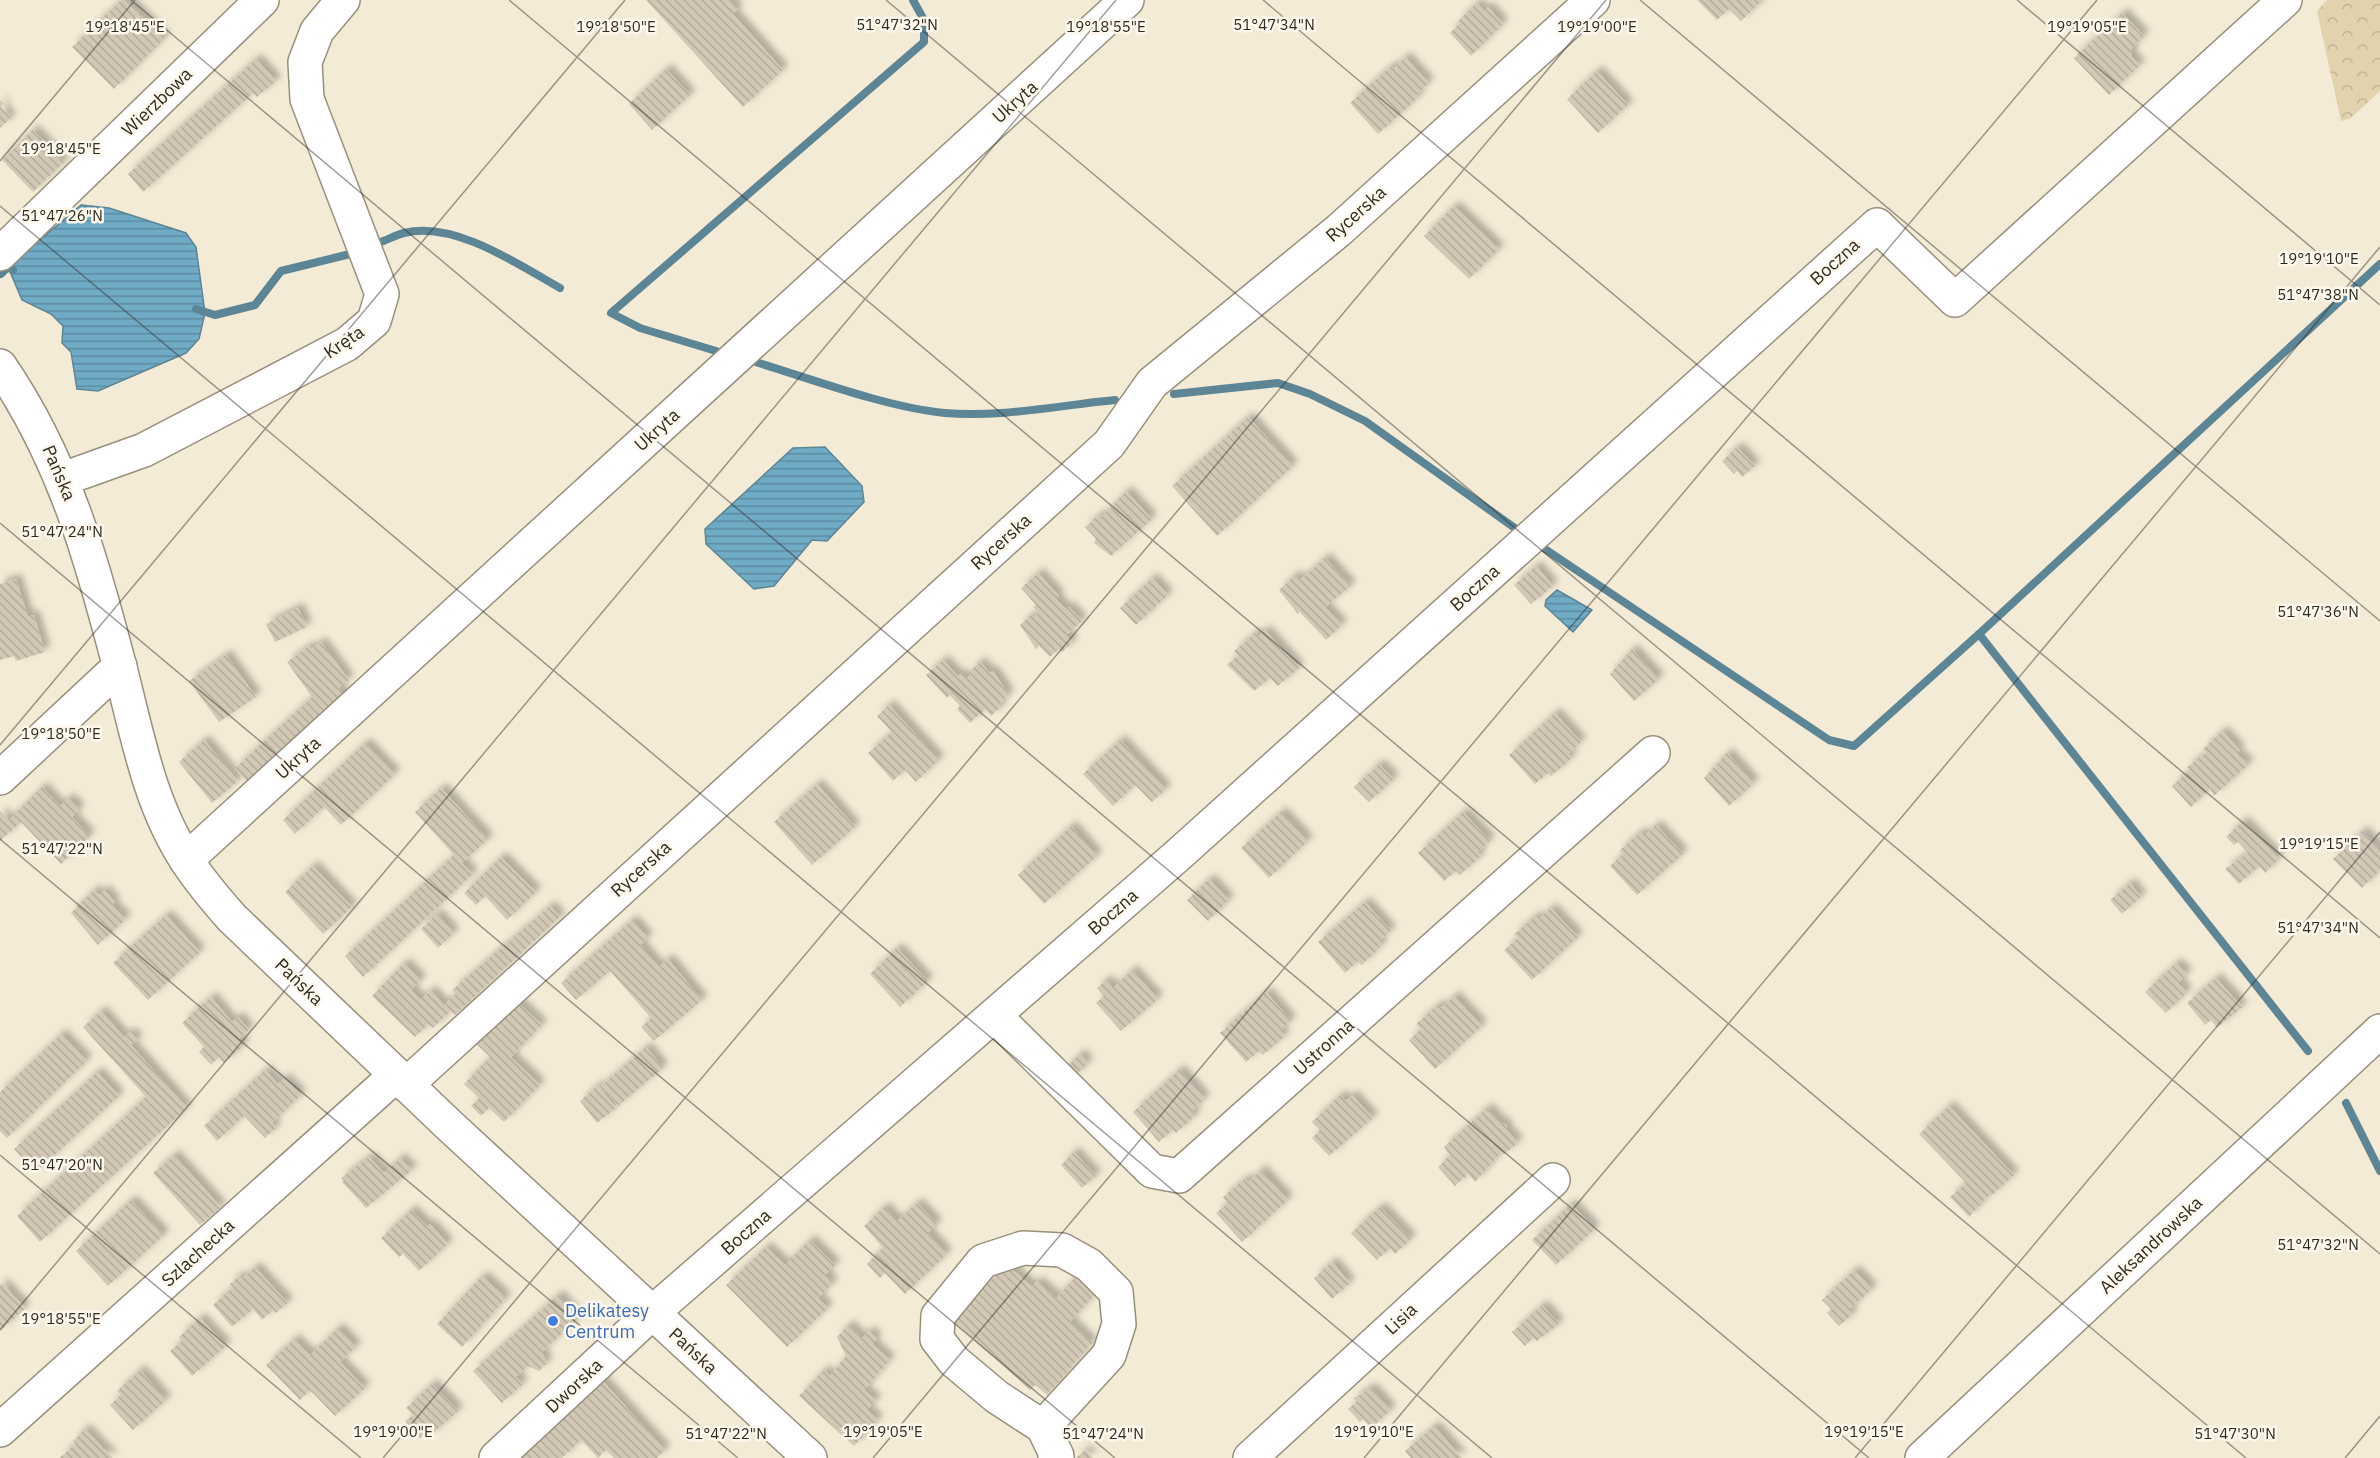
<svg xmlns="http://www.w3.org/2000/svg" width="2380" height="1458" viewBox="0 0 2380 1458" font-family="'IBM Plex Sans',sans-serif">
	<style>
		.forest { fill: url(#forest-crowns) }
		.water { fill: url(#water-rules); stroke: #5c8595; stroke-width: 1.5 }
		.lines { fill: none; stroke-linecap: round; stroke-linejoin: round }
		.stream { stroke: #5c8595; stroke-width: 8 }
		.building { fill: url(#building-back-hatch); filter: url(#shadow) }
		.minor-casing { stroke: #988f7c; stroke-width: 36 }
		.major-casing { stroke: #988f7c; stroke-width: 36 }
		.minor { stroke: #fff; stroke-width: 33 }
		.major { stroke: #fff; stroke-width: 33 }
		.ticks { fill: none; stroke: #2e2b23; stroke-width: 1.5; stroke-opacity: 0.45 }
		.shop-dot { fill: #3f7fe0; stroke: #fef8ec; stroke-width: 2 }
		.labels { text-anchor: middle; stroke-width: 5; stroke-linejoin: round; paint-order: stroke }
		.street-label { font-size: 18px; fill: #2e2b23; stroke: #fef8ec }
		.shop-label { font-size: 18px; fill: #366cbe; stroke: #fef8ec; text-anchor: start }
		.ticks-label { font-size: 15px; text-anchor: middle; fill: #2e2b23; stroke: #fef8ec; stroke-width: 5; stroke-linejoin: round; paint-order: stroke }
	</style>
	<defs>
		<pattern id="forest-crowns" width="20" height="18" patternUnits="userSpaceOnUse" patternTransform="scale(1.5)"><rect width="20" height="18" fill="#e3d2ae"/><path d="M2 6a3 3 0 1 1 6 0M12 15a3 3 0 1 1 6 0" fill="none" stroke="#c3b495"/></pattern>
		<pattern id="water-rules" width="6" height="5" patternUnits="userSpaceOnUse" patternTransform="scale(1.5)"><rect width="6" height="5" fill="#70abc6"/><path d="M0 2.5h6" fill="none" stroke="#5c8ba0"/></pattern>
		<pattern id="building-back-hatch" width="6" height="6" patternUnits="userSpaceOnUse" patternTransform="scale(1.5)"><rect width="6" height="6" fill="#d2c8b5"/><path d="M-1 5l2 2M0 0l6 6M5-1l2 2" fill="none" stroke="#b5ac9b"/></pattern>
		<filter id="shadow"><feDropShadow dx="5.5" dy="-5.5" stdDeviation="3" flood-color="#0004"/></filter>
	</defs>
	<rect width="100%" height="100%" fill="#f4ebd6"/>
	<!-- forest -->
	<polygon class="forest" points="2327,0 2380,0 2380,91 2351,118 2341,121 2317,11"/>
	<!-- water -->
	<g class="water">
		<polygon points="81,205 109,208 186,233 196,247 205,313 199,339 186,353 98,391 77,389 71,352 62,343 63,326 51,314 22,300 8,267"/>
		<polygon points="825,447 862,486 864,502 827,541 812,540 774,586 754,589 706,544 705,529 793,448"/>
		<polygon points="1557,590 1592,610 1573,632 1545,606 1546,600"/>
	</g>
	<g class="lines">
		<!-- stream -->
		<g class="stream">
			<path d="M378,243C387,240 396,235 404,233C454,220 519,265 560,288"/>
			<polyline points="1,274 8,267 13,270"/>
			<polyline points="196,309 215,315 255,305 281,271 350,254"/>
			<polyline points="726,354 640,328 611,313 924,42 924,20 913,0"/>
			<path d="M746,359C806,377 884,407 945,413C999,418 1062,405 1115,400"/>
			<polyline points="1174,394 1278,383 1310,394 1365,421 1519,531"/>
			<polyline points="1542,547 1829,740 1854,746 1979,634 2380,264"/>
			<polyline points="1979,634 2308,1051"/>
			<polyline points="2346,1103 2380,1171"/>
		</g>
	</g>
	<!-- building -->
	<g class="building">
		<polygon points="121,0 127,0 165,38 114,89 72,47"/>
		<polygon points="646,0 729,0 738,9 733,14 783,70 743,107"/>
		<polygon points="1697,0 1763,0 1741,21 1729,9 1717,20"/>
		<polygon points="1477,3 1484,11 1488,7 1503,24 1471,56 1450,33 1460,23 1458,21"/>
		<polygon points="2122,13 2144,36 2132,48 2131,56 2140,65 2109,95 2074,58"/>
		<polygon points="1405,57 1429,83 1416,95 1419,97 1378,134 1350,103 1391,66 1393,69"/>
		<polygon points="256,59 276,81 257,97 253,93 143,192 128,174"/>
		<polygon points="666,69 690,95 652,130 629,104"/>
		<polygon points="1597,71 1628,105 1598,133 1567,99"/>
		<polygon points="0,100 4,104 1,107 11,118 0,128"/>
		<polygon points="33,130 64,162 33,192 2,160"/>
		<polygon points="1454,206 1499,249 1469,279 1424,236"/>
		<polygon points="1248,417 1293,466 1217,536 1172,486"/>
		<polygon points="1737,447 1755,466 1742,477 1737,471 1734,474 1722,461"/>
		<polygon points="1126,491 1152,519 1111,556 1094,543 1096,539 1085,527 1099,515 1102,517"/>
		<polygon points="1325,558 1351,586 1325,607 1342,625 1326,640 1299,611 1298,614 1279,590 1295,575 1300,580"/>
		<polygon points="1536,566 1553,586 1531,604 1514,585"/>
		<polygon points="1038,573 1059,596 1056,599 1066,609 1069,607 1082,621 1066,635 1073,642 1062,652 1059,649 1050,657 1039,646 1036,649 1020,625 1031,615 1033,618 1038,613 1033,607 1036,605 1021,588"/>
		<polygon points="1152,578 1168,595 1136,625 1120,608"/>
		<polygon points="16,579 28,617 34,615 45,652 16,661 14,656 0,660 0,584"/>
		<polygon points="298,608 307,627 275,642 266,624"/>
		<polygon points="1265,630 1299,668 1278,686 1270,678 1254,691 1227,665 1238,655 1234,651 1255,633 1258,637"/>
		<polygon points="321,642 349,680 339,687 346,701 249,784 235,768 312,697 287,662 309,646 311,649"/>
		<polygon points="1632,649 1659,679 1634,701 1610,674"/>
		<polygon points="226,655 256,697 219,722 189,681"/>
		<polygon points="943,660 958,676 961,674 966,679 971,675 969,672 980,662 990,673 993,671 1009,695 1000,703 1002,706 991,716 985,709 970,723 957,709 960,706 950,695 947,698 926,675"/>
		<polygon points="889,705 939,760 916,782 905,770 893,781 868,753 892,732 877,716"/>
		<polygon points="1555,713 1581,742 1568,754 1572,758 1551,776 1548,773 1535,784 1509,755"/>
		<polygon points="2222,731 2240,750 2236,753 2249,764 2214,796 2210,788 2191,807 2172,786 2190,770 2187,767 2206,753 2203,749"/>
		<polygon points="204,740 238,781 212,803 179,762"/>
		<polygon points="1120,740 1166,789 1152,802 1135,785 1113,806 1083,774"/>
		<polygon points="365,743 395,774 341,825 324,807 295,834 283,820"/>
		<polygon points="1727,753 1754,783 1729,806 1704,778"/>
		<polygon points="1379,764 1394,779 1369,802 1354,787"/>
		<polygon points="817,784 855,827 812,865 774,822"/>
		<polygon points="42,787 60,806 68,798 80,809 72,817 90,836 61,864 21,822 0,841 0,811 9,820"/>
		<polygon points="441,788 488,839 462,863 473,874 363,977 345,956 454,855 415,812"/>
		<polygon points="1281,812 1308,841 1269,878 1241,848"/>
		<polygon points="1463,812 1490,841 1478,852 1481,856 1460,875 1456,871 1444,881 1418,853"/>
		<polygon points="2243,821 2279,859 2265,873 2259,866 2239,884 2225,869 2248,853 2238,842 2234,845 2226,837"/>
		<polygon points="1656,825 1683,854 1637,895 1610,866 1623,854 1619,851 1640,832 1644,836"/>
		<polygon points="1071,826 1097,856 1044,904 1018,875"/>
		<polygon points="2362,831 2380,849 2380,870 2362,888 2333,859"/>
		<polygon points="501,857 536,892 507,920 485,896 476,905 464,893"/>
		<polygon points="313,866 352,907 323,934 285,892"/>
		<polygon points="1209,879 1229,900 1208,921 1187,900"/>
		<polygon points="2130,883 2141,897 2122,914 2110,900"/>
		<polygon points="94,890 99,895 104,890 115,902 112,905 126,919 98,945 71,913"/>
		<polygon points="1365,902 1391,931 1379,941 1382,945 1362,965 1358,961 1345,973 1318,942"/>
		<polygon points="550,906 560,917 455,1015 451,1011 433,1028 428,1024 415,1037 372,996 404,963 421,980 411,990 421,1000 430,990 444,1005 456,994 452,990"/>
		<polygon points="1551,908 1578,937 1532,980 1504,950 1518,938 1514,934 1525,925 1535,916 1538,920"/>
		<polygon points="437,914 454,933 438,948 421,929"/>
		<polygon points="166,915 200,952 148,1000 113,963"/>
		<polygon points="632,920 648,938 640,945 659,967 668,959 702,1000 654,1041 641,1027 651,1018 610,971 576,1000 561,983"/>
		<polygon points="897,948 928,981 900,1007 870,974"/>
		<polygon points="2176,963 2187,974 2178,983 2187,992 2166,1013 2145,992"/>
		<polygon points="1132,970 1158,999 1121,1031 1096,1003 1104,996 1097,988 1106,980 1113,988"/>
		<polygon points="2216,978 2242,1007 2217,1028 2211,1020 2205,1025 2187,1003"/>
		<polygon points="1266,992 1291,1021 1280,1031 1285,1036 1263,1055 1259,1051 1246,1062 1220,1033"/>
		<polygon points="511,996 542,1025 511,1057 540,1085 504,1122 489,1108 481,1116 471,1106 479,1098 464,1084 490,1057 471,1039"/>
		<polygon points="1454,996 1482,1026 1435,1069 1409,1040 1421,1029 1416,1024 1438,1005 1441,1008"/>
		<polygon points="211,997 232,1022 238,1017 249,1030 239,1039 244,1045 224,1063 219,1057 211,1065 199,1052 204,1047 182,1023"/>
		<polygon points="101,1011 124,1037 130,1032 138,1040 131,1045 187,1108 40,1242 17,1216 146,1097 83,1027"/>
		<polygon points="61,1034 87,1061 7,1138 0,1131 0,1092"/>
		<polygon points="646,1047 663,1068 618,1106 601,1086"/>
		<polygon points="1080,1054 1088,1063 1074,1077 1065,1068"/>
		<polygon points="265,1070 278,1084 284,1078 301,1095 272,1123 276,1128 265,1138 244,1116 217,1141 204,1126"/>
		<polygon points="1179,1070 1205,1099 1192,1111 1196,1115 1176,1133 1173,1130 1159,1142 1133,1112"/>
		<polygon points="97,1072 119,1096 36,1172 14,1149"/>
		<polygon points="598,1085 616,1108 597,1123 580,1101"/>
		<polygon points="1340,1095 1346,1101 1352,1095 1373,1118 1329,1156 1312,1138 1320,1130 1312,1122"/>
		<polygon points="1949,1106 2014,1175 1991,1196 1989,1195 1969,1217 1950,1197 1966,1183 1919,1134"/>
		<polygon points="1487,1108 1500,1122 1507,1125 1506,1129 1518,1143 1504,1154 1502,1152 1475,1182 1468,1174 1455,1186 1438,1167 1450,1155 1444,1147"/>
		<polygon points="1074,1152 1096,1176 1082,1188 1061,1165"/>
		<polygon points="174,1155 221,1207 200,1225 153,1173"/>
		<polygon points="369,1157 384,1173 400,1158 412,1170 366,1208 342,1182 344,1181 341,1178"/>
		<polygon points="1261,1170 1288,1200 1242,1242 1216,1213 1228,1203 1223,1197 1245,1179 1248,1182"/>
		<polygon points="131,1200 164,1235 108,1286 76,1251"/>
		<polygon points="917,1203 937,1224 928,1233 947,1254 905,1294 885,1273 880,1278 867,1264 883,1248 864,1226 884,1207 897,1221"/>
		<polygon points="1571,1204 1595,1229 1556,1265 1532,1240"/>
		<polygon points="1380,1207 1411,1239 1395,1254 1390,1248 1377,1260 1351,1233"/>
		<polygon points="411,1210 427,1226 430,1224 448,1244 419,1271 403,1254 399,1257 381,1238"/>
		<polygon points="810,1240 835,1265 825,1275 833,1283 818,1298 828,1308 787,1347 726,1285 766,1247 785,1265"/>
		<polygon points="1332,1262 1350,1283 1332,1299 1314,1278"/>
		<polygon points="1006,1264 1032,1287 1037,1281 1056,1298 1078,1274 1098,1291 1070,1322 1092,1343 1047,1395 1035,1385 1030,1390 953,1321"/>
		<polygon points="255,1267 288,1303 276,1313 273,1310 262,1320 253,1309 232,1327 213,1305 233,1287 230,1284 239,1276 241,1280"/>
		<polygon points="1854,1270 1872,1289 1849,1310 1853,1314 1839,1326 1827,1313 1831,1309 1822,1300"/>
		<polygon points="482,1276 506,1298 462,1347 437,1324"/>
		<polygon points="2,1283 25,1308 0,1331 0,1285"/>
		<polygon points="558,1295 579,1318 542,1352 547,1363 539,1371 528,1366 516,1377 523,1384 502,1403 473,1371"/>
		<polygon points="1542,1305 1559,1324 1537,1341 1533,1338 1525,1346 1512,1332"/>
		<polygon points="200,1318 226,1346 192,1376 170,1351 182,1341 179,1337"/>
		<polygon points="848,1325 862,1338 869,1331 877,1339 872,1344 890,1360 864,1390 876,1400 867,1410 878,1420 854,1446 799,1396 824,1370 830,1376 846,1356 837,1337"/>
		<polygon points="338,1328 356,1347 340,1362 365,1388 335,1416 310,1390 300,1400 266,1365 294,1339 310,1355"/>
		<polygon points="140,1370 166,1400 133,1430 110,1405 121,1395 117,1391"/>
		<polygon points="600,1378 665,1450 657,1458 614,1458 606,1450 598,1458 581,1440 562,1458 515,1458"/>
		<polygon points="432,1384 458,1411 431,1435 427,1431 420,1438 405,1421 413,1415 406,1408"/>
		<polygon points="1371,1388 1391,1410 1371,1428 1363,1419 1360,1422 1348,1409 1357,1401 1354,1398"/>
		<polygon points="1434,1426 1462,1458 1411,1458 1405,1451"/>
		<polygon points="85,1429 104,1449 113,1458 59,1458 76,1444 73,1441"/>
		<polygon points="1085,1450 1093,1458 1076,1458"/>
	</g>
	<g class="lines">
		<defs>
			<g id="minor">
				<polyline points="0,254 262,0"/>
				<path d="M0,366C64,459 92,560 120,668C137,733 149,804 187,861C200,881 216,900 232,918L450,1126L810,1458"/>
				<polyline points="63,479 144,450 347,344 374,321 382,294 307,99 305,62 317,31 343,0"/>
				<polyline points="0,778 120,666"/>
				<polyline points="186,860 1127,0"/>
				<polyline points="995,1016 1152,1171 1179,1176 1653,753"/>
				<polyline points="406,1085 1109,444 1152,383 1338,231 1593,0"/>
				<polyline points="1043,1427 1109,1355 1119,1324 1116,1292 1089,1265 1062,1250 1023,1248 983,1261 938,1316 937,1339 954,1361 997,1397 1043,1427 1057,1456 1055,1458"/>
				<polyline points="0,1430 396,1075"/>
				<polyline points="496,1458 652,1313 1177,856 1877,225 1955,300 2285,0"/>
				<polyline points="1250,1458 1553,1180"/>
			</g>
			<polyline id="major" points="1922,1458 2380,1031"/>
		</defs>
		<!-- minor casing -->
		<use href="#minor" class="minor-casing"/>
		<!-- major casing -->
		<use href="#major" class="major-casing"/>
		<!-- minor -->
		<use href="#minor" class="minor"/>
		<!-- major -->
		<use href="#major" class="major"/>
	</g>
	<!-- ticks -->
	<path class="ticks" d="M131,0L1869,1458M509,0L2246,1458M886,0L2380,1254M1263,0L2380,938M1640,0L2380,621M2017,0L2380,305M0,161L135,0M0,206L1492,1458M0,523L1115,1458M0,745L625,0M0,839L738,1458M0,1155L361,1458M0,1330L1116,0M383,1458L1606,0M873,1458L2097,0M1364,1458L2380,247M1855,1458L2380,832M2345,1458L2380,1416"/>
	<!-- markers -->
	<circle class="shop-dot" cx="553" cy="1321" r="6"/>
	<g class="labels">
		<!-- street labels -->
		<g class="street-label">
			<text transform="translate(157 102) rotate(-44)" y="6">Wierzbowa</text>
			<text transform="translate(1015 102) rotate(-42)" y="6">Ukryta</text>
			<text transform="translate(1356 214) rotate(-42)" y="6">Rycerska</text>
			<text transform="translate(1835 262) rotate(-42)" y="6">Boczna</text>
			<text transform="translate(344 342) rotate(-34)" y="6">Kręta</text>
			<text transform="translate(657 430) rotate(-42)" y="6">Ukryta</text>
			<text transform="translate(59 473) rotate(67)" y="6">Pańska</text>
			<text transform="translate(1001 542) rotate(-42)" y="6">Rycerska</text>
			<text transform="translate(1475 588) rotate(-42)" y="6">Boczna</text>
			<text transform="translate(298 758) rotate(-42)" y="6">Ukryta</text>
			<text transform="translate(641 869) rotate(-42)" y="6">Rycerska</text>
			<text transform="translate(1113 912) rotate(-41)" y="6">Boczna</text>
			<text transform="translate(299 982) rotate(44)" y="6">Pańska</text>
			<text transform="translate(1324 1047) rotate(-42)" y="6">Ustronna</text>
			<text transform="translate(746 1232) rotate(-41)" y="6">Boczna</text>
			<text transform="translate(2151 1245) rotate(-43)" y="6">Aleksandrowska</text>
			<text transform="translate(198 1253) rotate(-42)" y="6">Szlachecka</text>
			<text transform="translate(1401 1319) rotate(-43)" y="6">Lisia</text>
			<text transform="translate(693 1351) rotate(43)" y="6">Pańska</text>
			<text transform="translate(574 1386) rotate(-43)" y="6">Dworska</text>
		</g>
		<!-- shop labels -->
		<g class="shop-label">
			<text x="565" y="1317">Delikatesy<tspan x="565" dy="21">Centrum</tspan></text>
		</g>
	</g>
	<g class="ticks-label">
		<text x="897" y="30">51°47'32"N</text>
		<text x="1274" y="30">51°47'34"N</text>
		<text x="125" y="32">19°18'45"E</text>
		<text x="616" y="32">19°18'50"E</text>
		<text x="1106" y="32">19°18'55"E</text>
		<text x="1597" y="32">19°19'00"E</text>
		<text x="2087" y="32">19°19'05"E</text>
		<text x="61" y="154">19°18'45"E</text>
		<text x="62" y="221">51°47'26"N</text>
		<text x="2319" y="264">19°19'10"E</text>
		<text x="2318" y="300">51°47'38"N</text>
		<text x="62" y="537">51°47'24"N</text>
		<text x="2318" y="617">51°47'36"N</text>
		<text x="61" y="739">19°18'50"E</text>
		<text x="2319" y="849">19°19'15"E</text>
		<text x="62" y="854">51°47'22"N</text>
		<text x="2318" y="933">51°47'34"N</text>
		<text x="62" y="1170">51°47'20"N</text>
		<text x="2318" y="1250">51°47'32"N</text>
		<text x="61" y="1324">19°18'55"E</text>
		<text x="393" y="1437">19°19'00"E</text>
		<text x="883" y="1437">19°19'05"E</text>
		<text x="1374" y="1437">19°19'10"E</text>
		<text x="1864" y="1437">19°19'15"E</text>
		<text x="726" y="1439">51°47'22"N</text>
		<text x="1103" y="1439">51°47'24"N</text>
		<text x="2235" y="1439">51°47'30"N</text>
	</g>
</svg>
